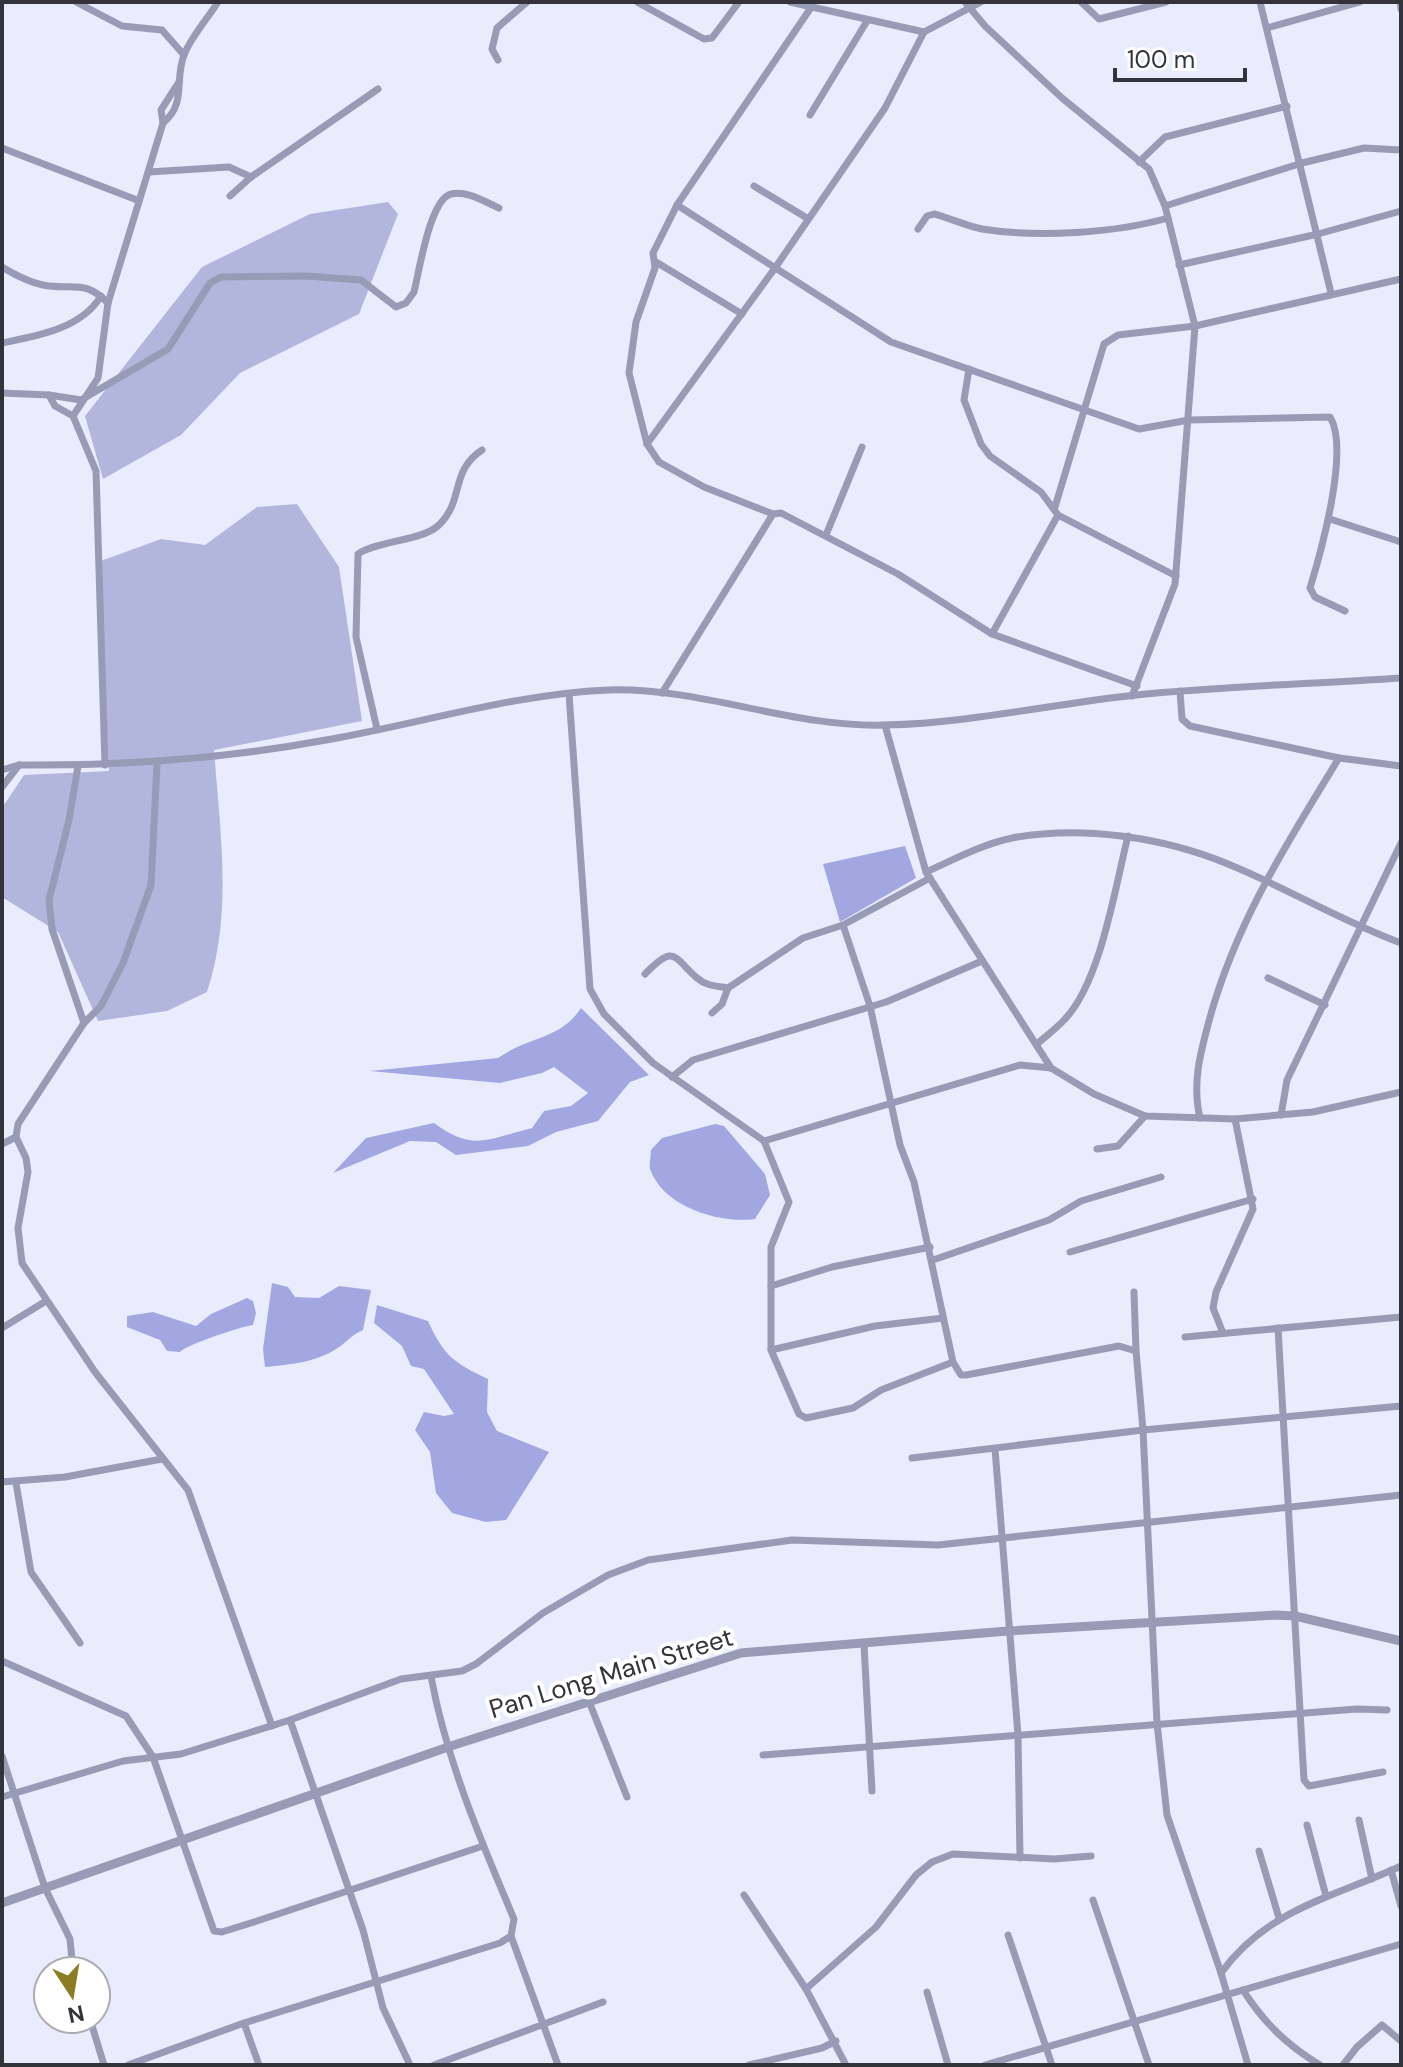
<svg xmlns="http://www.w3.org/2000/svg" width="1403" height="2067" viewBox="0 0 1403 2067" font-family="'DM Sans',sans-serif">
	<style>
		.green { fill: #b2b6dd }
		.water { fill: #a2a7e1 }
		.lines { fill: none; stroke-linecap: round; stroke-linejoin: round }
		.minor { stroke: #989bb5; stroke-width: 7 }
		.tertiary { stroke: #989bb5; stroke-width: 9 }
		.labels { text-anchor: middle; stroke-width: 8; stroke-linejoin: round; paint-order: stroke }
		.street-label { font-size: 26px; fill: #32333b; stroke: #fff }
	</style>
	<rect width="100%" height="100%" fill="#e9ecfd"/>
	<!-- green -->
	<g class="green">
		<polygon points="388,202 398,214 359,314 240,373 181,435 103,479 85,416 202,267 310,214"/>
		<path d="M297,504L339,567L362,721L214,750C220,832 233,913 207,992L167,1011L98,1021L58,932L2,897V808L24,775L109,771L98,562L161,539L205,545L257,507Z"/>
	</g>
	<!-- water -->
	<g class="water">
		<polygon points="905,846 916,878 840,922 823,864"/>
		<path d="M581,1008L649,1075L630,1082L598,1121L556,1132L528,1146L456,1155L436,1142L410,1141L333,1173L366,1138L434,1123C473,1152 488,1139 532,1128L544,1111L571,1106L588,1093L554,1067L542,1073L500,1083L370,1071L498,1058C529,1036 560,1040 581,1008Z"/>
		<path d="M715,1124L724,1126L765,1174L770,1195L755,1219C720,1224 663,1207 650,1169C649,1164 651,1155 651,1150L662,1138Z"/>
		<path d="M272,1283L288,1287L295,1297L319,1298L339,1286L371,1290L363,1330C351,1335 346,1343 336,1349C314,1363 291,1364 265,1367L263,1349Z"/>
		<path d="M247,1298L253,1301L256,1313L253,1325C242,1326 186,1345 180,1352L167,1351L160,1340L127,1327V1316L153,1312L196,1326L211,1314Z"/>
		<path d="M377,1305L428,1321C444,1356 454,1363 488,1379L487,1412L497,1431L549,1452L506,1520L486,1522L452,1513L436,1493L430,1452L415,1430L424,1412L444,1416L454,1414L424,1369L411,1366L402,1346L374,1323Z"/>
	</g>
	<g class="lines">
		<!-- minor -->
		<g class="minor">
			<polyline points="76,2 122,26 162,30 184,55"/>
			<polyline points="637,2 704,39 712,38 739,2"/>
			<polyline points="790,2 924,32"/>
			<polyline points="965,2 985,26 1062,98 1149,169 1165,206 1195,326 1175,584 1132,696"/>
			<polyline points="1081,2 1099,19 1166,2"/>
			<polyline points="1260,2 1331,293"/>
			<polyline points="1400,2 1401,9"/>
			<polyline points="1267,28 1360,2"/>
			<polyline points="498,60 492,49 497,28 527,2"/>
			<polyline points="810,115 867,21"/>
			<polyline points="163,123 161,110 179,82"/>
			<polyline points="2,148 137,200"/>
			<polyline points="1139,162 1165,137 1287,106"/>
			<polyline points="149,172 229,167 251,177"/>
			<polyline points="754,186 807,218"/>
			<polyline points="230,196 251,177 378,89"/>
			<path d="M677,205L891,342L1139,429L1189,420L1330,417C1350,449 1321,552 1310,588L1315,597L1345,611"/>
			<polyline points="1165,206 1302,163 1364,148 1401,150"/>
			<path d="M918,229L927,216L934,214C950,218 966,226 982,229C1037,238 1115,233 1168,218"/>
			<polyline points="656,262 742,314"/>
			<polyline points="1179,265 1318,234 1401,211"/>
			<path d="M2,267C17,276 32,284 49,286C77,289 86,281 108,303"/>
			<path d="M2,343C37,336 81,329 101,296"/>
			<polyline points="969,369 964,400 981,444 990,456 1041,492 1058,515 1176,576"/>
			<polyline points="2,393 49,395 55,406 73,416"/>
			<path d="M49,395L81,400L168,349L210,283L221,277L306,276L361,280L396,307L406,303L414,292C419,272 430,199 451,194C466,190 485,202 499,208"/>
			<polyline points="647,444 775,268 885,108 924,32 981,2"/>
			<polyline points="1055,507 1104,344 1118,335 1195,326 1401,279"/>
			<polyline points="773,514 704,487 659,462 647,444 629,373 636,322 655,268 653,253 677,205 810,9"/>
			<polyline points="1330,519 1401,542"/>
			<polyline points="826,535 862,447"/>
			<polyline points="992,634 1058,515"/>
			<polyline points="1180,691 1182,719 1190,726 1339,758 1401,766"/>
			<polyline points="662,693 773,514 781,513 898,574 992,634 1137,686"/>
			<polyline points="569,694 590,989 604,1014 653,1063 764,1141 789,1202 771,1247 771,1350 799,1414 806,1418 853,1408 881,1390 953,1362"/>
			<polyline points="885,725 926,872 1051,1068"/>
			<path d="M377,729L356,637L358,554C379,540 424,541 440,524C464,500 450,471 482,450"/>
			<polyline points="157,764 151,885 123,963 101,1006 84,1023 18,1124 16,1137 26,1158 28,1172 18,1228 22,1263 95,1372 188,1490 272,1726"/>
			<path d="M105,765L96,471L73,416L98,378L108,303L163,123C187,103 174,81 184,55C191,37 208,18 218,2"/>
			<polyline points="78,766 69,820 49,900 52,929 84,1023"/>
			<path d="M2,770L19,765C123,766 223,759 326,740C419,724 513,694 608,690C702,687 792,728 885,725C970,723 1052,704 1136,695C1224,686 1313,684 1401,678"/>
			<polyline points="2,787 19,765"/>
			<path d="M926,872C953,860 983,844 1012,838C1080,825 1163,837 1228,864C1287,888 1341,921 1401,943"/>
			<polyline points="843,925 870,1006 900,1145 914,1182 953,1362 961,1375 966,1375 1119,1346 1136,1351 1143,1430 1157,1723 1167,1815 1221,1973 1248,2065"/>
			<path d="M645,974C675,943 673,957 697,978C706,986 716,986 728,988L803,938L843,925L930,878"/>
			<polyline points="1268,978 1325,1005"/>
			<polyline points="712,1013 722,1004 728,988"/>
			<path d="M1037,1044C1046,1036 1057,1028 1065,1019C1101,981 1115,887 1128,836"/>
			<polyline points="672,1077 693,1060 886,1002 982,961"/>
			<polyline points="1281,1115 1287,1080 1401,843"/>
			<path d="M1200,1118C1192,1084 1200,1054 1209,1021C1235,924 1287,843 1339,758"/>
			<polyline points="764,1141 1020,1065 1051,1068 1094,1094 1145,1116 1235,1119 1313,1112 1401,1092"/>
			<polyline points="2,1144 16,1137"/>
			<polyline points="1097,1149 1118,1146 1145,1116"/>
			<polyline points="1070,1252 1253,1199"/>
			<polyline points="933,1260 1049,1220 1081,1201 1161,1177"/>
			<polyline points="771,1286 832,1267 930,1247"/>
			<polyline points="1134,1292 1136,1351"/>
			<polyline points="2,1328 46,1301"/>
			<polyline points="1278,1328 1304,1780 1309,1786 1383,1772"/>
			<polyline points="1223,1333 1213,1308 1216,1292 1253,1209 1235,1119"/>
			<polyline points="1185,1337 1401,1317"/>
			<polyline points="771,1350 875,1326 943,1318"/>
			<polyline points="995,1449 1018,1735 1020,1858"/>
			<polyline points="912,1458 1143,1430 1401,1406"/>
			<polyline points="2,1482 65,1477 162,1459"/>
			<polyline points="16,1483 31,1572 80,1643"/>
			<polyline points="864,1645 872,1791"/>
			<polyline points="2,1661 126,1716 153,1757 214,1931 222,1932 257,1921 483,1846"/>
			<polyline points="590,1704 627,1797"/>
			<polyline points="290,1720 363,1930 383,2008 410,2065"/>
			<polyline points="763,1755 1357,1709 1387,1710"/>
			<polyline points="2,1756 45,1888 70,1939 73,1971"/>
			<polyline points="2,1797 123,1761 181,1754 290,1720 401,1679 462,1671 476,1664 543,1613 608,1575 648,1560 792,1540 938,1545 1401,1495"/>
			<polyline points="1359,1820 1372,1879"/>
			<polyline points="1307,1825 1326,1896"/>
			<polyline points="1259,1851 1279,1918"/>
			<polyline points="1391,1870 1401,1906"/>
			<polyline points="744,1895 806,1989 846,2065"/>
			<polyline points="1093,1900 1149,2065"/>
			<polyline points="1008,1935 1052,2065"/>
			<polyline points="511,1936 558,2065"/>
			<path d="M1221,1973C1267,1909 1334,1897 1401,1866"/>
			<polyline points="806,1989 876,1927 916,1875 932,1862 953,1854 1054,1859 1091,1856"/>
			<path d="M1243,1990C1264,2023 1287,2045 1320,2065"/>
			<polyline points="927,1992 948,2065"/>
			<polyline points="90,2019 104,2065"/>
			<polyline points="244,2023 259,2065"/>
			<path d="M128,2065L244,2023L500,1943L511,1936L514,1919C481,1841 446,1759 431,1676"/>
			<polyline points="434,2065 603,2002"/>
			<polyline points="749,2065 822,2048 836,2041"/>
			<polyline points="985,2065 1401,1944"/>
			<polyline points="1343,2065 1357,2047 1382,2025 1401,2041"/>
		</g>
		<!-- tertiary -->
		<polyline class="tertiary" points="2,1903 451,1746 741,1653 1008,1631 1275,1615 1295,1616 1401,1641"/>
	</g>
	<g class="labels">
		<!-- street labels -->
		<g class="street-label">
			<text transform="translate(611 1673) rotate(-17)" y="9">Pan Long Main Street</text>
		</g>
	</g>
	<!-- border -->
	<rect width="1403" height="2067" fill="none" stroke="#32333b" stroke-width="8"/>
	<!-- north arrow -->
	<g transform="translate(72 1995) rotate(168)"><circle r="38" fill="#ffffff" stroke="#adadb1" stroke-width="2"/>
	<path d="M0-6L14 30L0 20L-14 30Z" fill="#8b7d23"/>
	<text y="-12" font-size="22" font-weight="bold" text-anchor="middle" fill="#32333b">N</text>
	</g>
	<!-- scale -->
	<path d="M1115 68v12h130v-12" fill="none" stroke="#32333b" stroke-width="4"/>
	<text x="1127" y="68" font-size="24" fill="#32333b" stroke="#ffffff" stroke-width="6" paint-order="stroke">100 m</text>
</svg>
